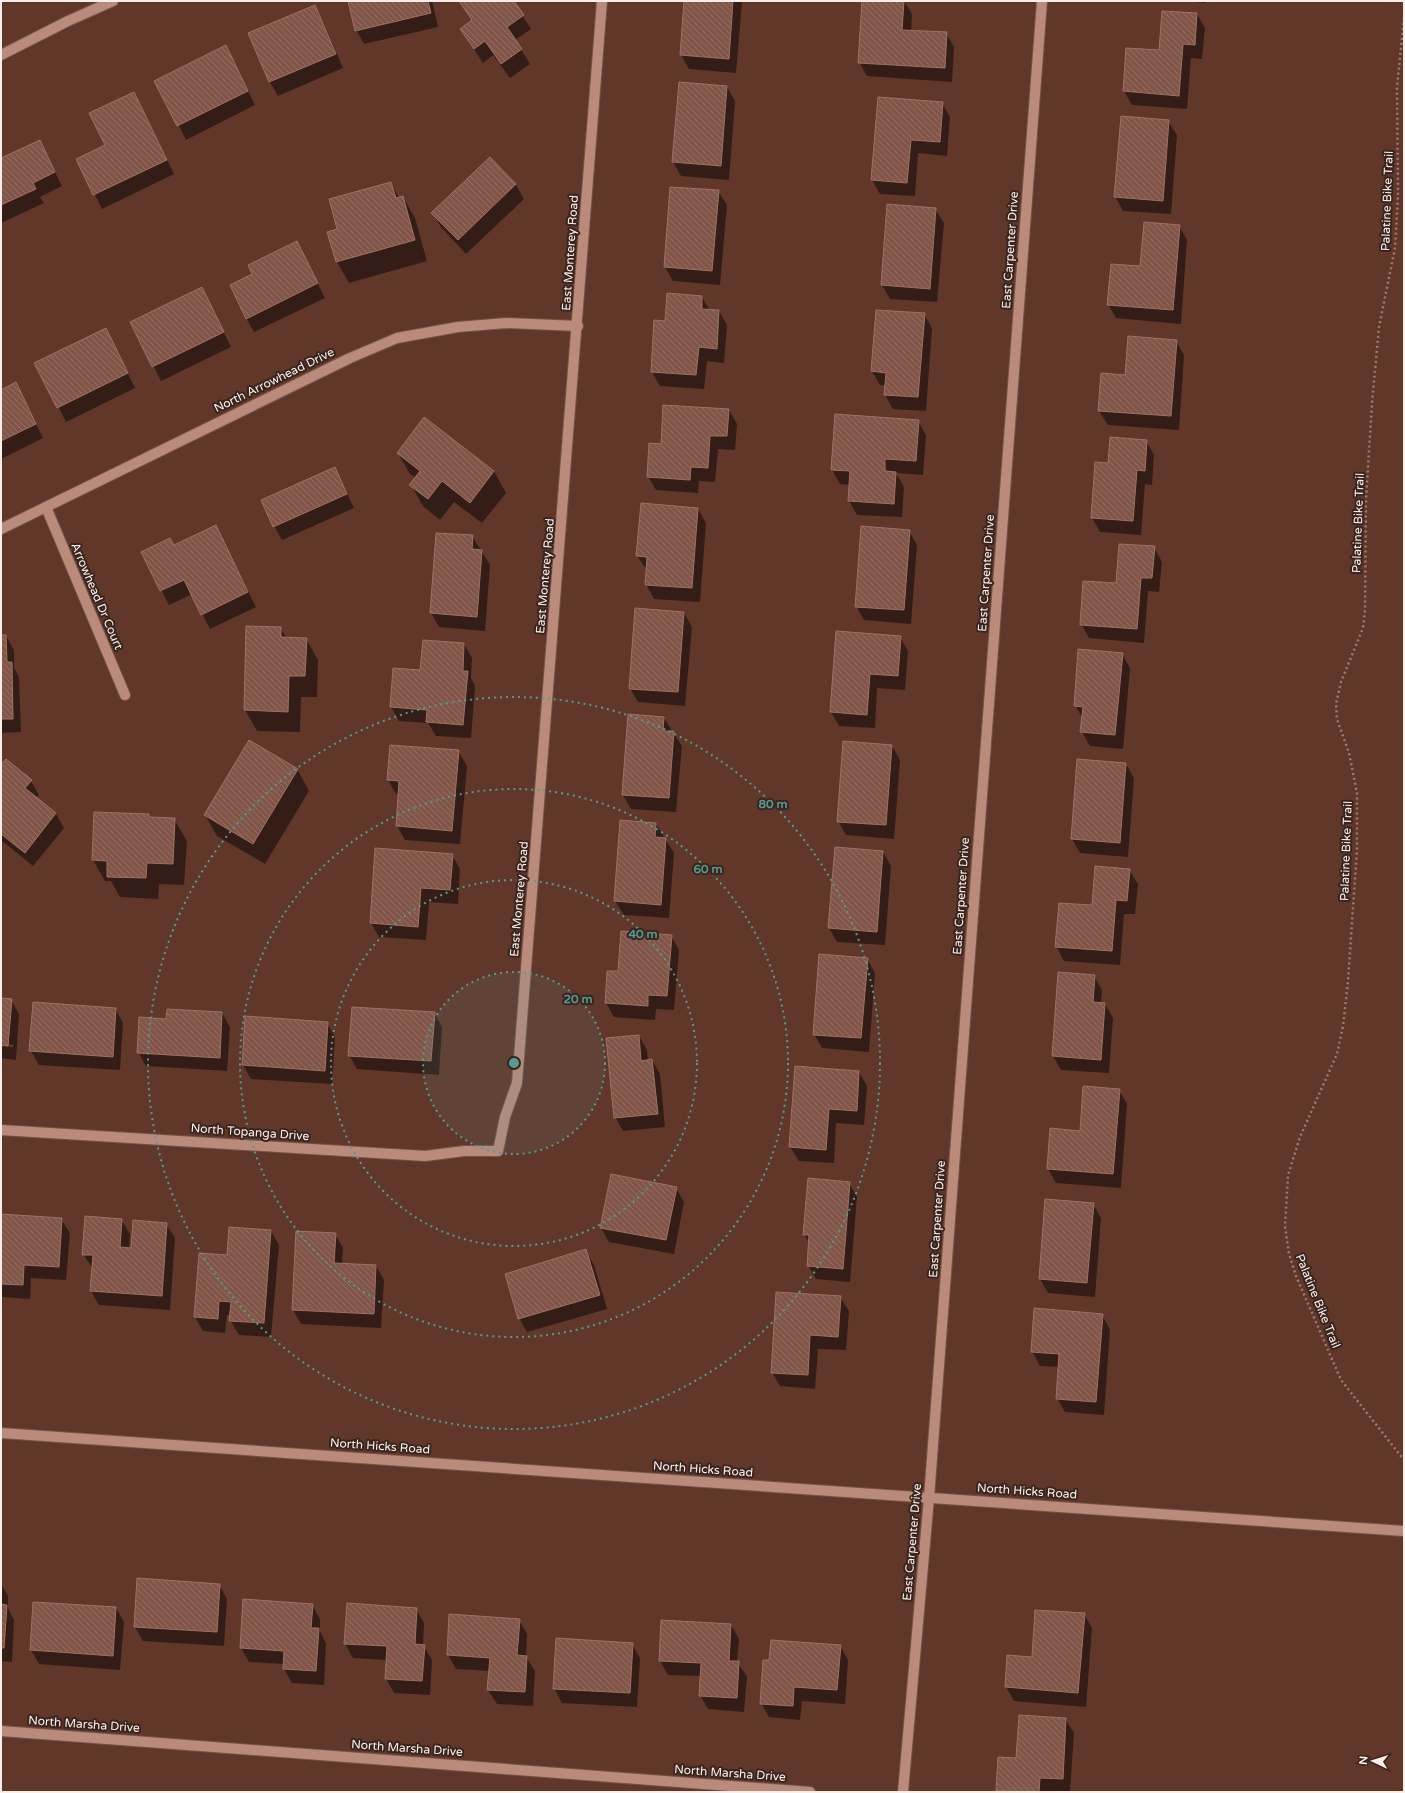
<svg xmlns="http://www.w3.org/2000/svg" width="1405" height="1793" viewBox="0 0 1405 1793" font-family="'Varela Round',sans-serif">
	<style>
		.shadow { fill: #0007 }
		.building { fill: url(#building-back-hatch); stroke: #a07163 }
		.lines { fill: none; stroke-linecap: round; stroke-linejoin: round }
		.street-casing { stroke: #755349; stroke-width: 12 }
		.secondary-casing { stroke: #755349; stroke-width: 12 }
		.path { stroke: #9c7c72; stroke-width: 2.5; stroke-dasharray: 2 3; stroke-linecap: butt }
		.street { stroke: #ba8a7b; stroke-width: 10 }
		.secondary { stroke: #ba8a7b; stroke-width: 10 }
		.ring { fill: none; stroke: #579a93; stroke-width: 2; stroke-dasharray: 2 4 }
		.labels { text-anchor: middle; stroke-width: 4; stroke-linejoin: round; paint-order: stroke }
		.street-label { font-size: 12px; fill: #ffeee9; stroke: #38251f }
		.centre { fill: #579a93; stroke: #38251f; stroke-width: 2 }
		.ring-label { font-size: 12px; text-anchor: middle; font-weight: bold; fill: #579a93; stroke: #38251f; stroke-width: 4; stroke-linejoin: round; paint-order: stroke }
	</style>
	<defs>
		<pattern id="building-back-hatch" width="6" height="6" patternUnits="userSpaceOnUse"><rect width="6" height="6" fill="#815547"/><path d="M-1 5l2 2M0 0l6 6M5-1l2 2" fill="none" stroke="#946e62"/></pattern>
	</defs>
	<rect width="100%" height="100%" fill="#61372a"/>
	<!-- shadow -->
	<g class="shadow">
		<polygon points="349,1 432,1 438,27 364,44 356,30"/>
		<polygon points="460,1 513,1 531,29 515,40 530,64 510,78 493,55 483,63 461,30 473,22"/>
		<polygon points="685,1 742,1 736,73 689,69 681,55"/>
		<polygon points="863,1 904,1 912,14 911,31 946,33 954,47 952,82 867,76 859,62"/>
		<polygon points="1180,1 1206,1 1206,3"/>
		<polygon points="314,6 322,20 343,68 278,96 270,82 250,34"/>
		<polygon points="1197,14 1205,28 1202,59 1191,58 1187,109 1132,105 1124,91 1127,49 1160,51"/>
		<polygon points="226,47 255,105 186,140 156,81"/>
		<polygon points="680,83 727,87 735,101 729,180 681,176 673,162"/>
		<polygon points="134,93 174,174 102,209 77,159 106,146"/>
		<polygon points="942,103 950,117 947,156 918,153 915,196 880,194 872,180"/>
		<polygon points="1168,121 1177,135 1171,214 1123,211 1115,196"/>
		<polygon points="39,141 62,186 40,197 44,203 1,223 1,159"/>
		<polygon points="490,158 516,185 524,199 466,254 441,227 433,213"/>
		<polygon points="391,183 399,198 403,197 415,218 427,261 349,283 337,262 339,229"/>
		<polygon points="718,191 727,205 720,285 673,281 665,267"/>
		<polygon points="935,209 944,223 937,302 890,299 882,285"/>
		<polygon points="1179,226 1187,240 1181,324 1116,318 1108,304"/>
		<polygon points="304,256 325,298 254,332 246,318 254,274"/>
		<polygon points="202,288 231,347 161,381 132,322"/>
		<polygon points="702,297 710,311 719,311 727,325 724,363 707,361 704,389 660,386 652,372 666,322"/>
		<polygon points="876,311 924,314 932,328 926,411 893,409 885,395 886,386 880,385 872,371"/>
		<polygon points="106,329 135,388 66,422 36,363"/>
		<polygon points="1176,341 1184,355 1179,430 1108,425 1099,411 1126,376"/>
		<polygon points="1,391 23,398 43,438 1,459"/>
		<polygon points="729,410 737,424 735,450 718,449 715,482 699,481 698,493 656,490 648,476 662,445"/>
		<polygon points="918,421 926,435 923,475 896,473 904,487 902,517 857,515 849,501 850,485 840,484 832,470"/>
		<polygon points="1146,441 1154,455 1152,485 1145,484 1141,535 1100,532 1092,518 1109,464"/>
		<polygon points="398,453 494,471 506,493 482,523 454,502 440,520 423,506 411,485 416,478 410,474"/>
		<polygon points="335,469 354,508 282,540 274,526"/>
		<polygon points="698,509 706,523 700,602 654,599 646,584 647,570 637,556"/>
		<polygon points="215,526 256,607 210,629 192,594 169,605 142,552 174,546"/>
		<polygon points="909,531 917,545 911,624 864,620 856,606"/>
		<polygon points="472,536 490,565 485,631 439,627 431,613"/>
		<polygon points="1154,547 1162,562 1159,592 1148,591 1144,643 1089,638 1081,624"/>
		<polygon points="684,613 692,627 685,706 638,702 630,688"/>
		<polygon points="247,627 280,628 287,638 306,639 318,660 317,697 301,697 300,732 257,731 245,710"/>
		<polygon points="1,636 6,636 14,650 14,668 19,677 21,732 1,733"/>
		<polygon points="900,637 908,651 905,690 877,688 875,728 839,726 831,712"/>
		<polygon points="464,644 472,658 471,678 475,686 471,738 436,736 428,723 399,721 391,707 421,671"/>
		<polygon points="1122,654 1130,668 1123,749 1090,746 1082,732 1083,719 1075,705"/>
		<polygon points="664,718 682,746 676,812 631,809 623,795"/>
		<polygon points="892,746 900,760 894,839 846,835 838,821"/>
		<polygon points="458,751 467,766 460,844 405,840 397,826 399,794 396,794 388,780"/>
		<polygon points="6,760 31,781 39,795 36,798 56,814 64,828 33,866 1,840 1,766"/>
		<polygon points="1078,760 1126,764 1134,778 1128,857 1080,853 1072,839"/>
		<polygon points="297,769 309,791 265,864 217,836 205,815"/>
		<polygon points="95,813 148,815 150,818 174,819 187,841 184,885 159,884 158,899 120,897 111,881 105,881 93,860"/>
		<polygon points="656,824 674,853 669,918 624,915 615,901"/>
		<polygon points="376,849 452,855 460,869 458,904 429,902 426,940 379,937 371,923"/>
		<polygon points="883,852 891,866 885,945 837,942 829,928"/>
		<polygon points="1129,870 1138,884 1135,914 1124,914 1120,965 1064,961 1056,946"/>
		<polygon points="671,936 679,950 674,1010 656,1009 655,1020 614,1017 606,1003 619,972"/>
		<polygon points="867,959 875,973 869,1052 822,1048 814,1034"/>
		<polygon points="1094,976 1102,990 1101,1004 1105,1004 1113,1018 1109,1073 1061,1070 1053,1056"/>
		<polygon points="1,999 11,1000 19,1014 16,1060 1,1058 1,1046 13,1047 14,1045 1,1044"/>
		<polygon points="115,1008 123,1023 120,1070 39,1065 31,1051"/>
		<polygon points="222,1013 230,1027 227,1071 146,1066 138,1052 167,1020"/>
		<polygon points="434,1013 442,1027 439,1075 357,1069 349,1055"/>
		<polygon points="327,1023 335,1037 332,1084 251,1079 243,1065"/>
		<polygon points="639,1036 647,1050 648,1061 652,1060 660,1074 665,1127 623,1131 615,1117"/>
		<polygon points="859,1072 867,1086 864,1125 836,1123 834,1163 799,1161 790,1147"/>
		<polygon points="1119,1090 1127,1104 1121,1188 1056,1183 1048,1169"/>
		<polygon points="849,1183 857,1197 850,1282 816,1279 808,1265 809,1243 804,1234"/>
		<polygon points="676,1188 684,1202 674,1254 609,1242 601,1228"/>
		<polygon points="1093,1204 1101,1218 1095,1297 1048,1293 1040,1279"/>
		<polygon points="1,1215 61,1219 70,1233 66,1280 31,1278 30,1299 1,1297"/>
		<polygon points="121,1219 130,1234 129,1248 132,1249 166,1224 175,1238 170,1310 99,1305 91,1291 93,1269 83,1254"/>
		<polygon points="271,1231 279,1245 271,1337 239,1335 230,1320 231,1315 227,1315 225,1333 203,1331 195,1317 228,1256"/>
		<polygon points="335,1234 343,1248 342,1264 376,1266 384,1280 381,1328 301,1324 293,1310"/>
		<polygon points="585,1251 594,1265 607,1309 527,1332 519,1318"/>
		<polygon points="840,1297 849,1311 846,1350 818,1349 815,1389 780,1386 772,1372"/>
		<polygon points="1102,1315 1110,1329 1104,1415 1065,1412 1057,1398 1059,1367 1040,1366 1032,1351"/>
		<polygon points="1,1584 8,1596 8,1608 14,1620 12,1662 1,1661"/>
		<polygon points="219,1585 227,1599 224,1646 143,1641 135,1627"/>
		<polygon points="312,1605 320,1619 320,1631 326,1643 324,1685 292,1683 284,1669 284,1664 249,1662 241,1648"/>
		<polygon points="116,1608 124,1622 120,1670 39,1664 31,1650"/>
		<polygon points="416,1609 424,1623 423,1645 432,1660 430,1695 394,1693 386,1679 387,1660 353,1658 345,1644"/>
		<polygon points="1084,1614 1092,1628 1086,1707 1014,1701 1006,1687 1008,1656 1033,1658"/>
		<polygon points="519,1620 527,1634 526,1657 535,1671 533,1706 497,1704 488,1690 490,1671 456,1669 448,1655"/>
		<polygon points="731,1625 739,1639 737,1662 747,1676 744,1712 708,1709 700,1695 702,1676 668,1675 660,1661"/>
		<polygon points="632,1644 640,1658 637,1707 562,1703 554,1688"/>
		<polygon points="840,1646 848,1660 845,1704 802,1701 800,1720 769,1717 761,1703 770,1661"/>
		<polygon points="1065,1719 1074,1733 1070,1792 998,1792 997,1790 1017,1759"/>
	</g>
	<!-- building -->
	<g class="building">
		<polygon points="348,1 428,1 431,13 355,31"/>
		<polygon points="459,1 514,1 524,15 507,27 522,49 501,64 485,41 474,49 460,29 472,20"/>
		<polygon points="684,1 733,1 729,59 680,55"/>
		<polygon points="862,1 904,1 902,30 947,32 945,68 858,63"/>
		<polygon points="315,5 336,54 269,82 248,33"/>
		<polygon points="1162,11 1197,13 1195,45 1183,44 1179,96 1123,91 1126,48 1159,50"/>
		<polygon points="226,45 248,91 177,126 154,81"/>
		<polygon points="679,82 727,86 721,166 672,162"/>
		<polygon points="134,92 167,160 93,195 76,159 105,145 89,113"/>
		<polygon points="878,97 943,102 940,142 911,140 907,183 871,180"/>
		<polygon points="1121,116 1169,120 1163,201 1114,197"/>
		<polygon points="40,140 55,172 33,183 36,189 1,205 1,158"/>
		<polygon points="490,157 516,184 458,240 431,213"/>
		<polygon points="391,182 396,198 403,196 415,240 336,262 327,232 337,229 329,199"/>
		<polygon points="670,187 719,190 712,271 664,267"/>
		<polygon points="887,204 936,208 930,289 881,285"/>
		<polygon points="1144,222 1180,225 1173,310 1107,305 1111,264 1140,266"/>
		<polygon points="297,241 318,283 246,319 230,285 252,274 248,265"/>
		<polygon points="202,287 224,332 152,367 130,322"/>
		<polygon points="667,293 702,296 702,309 719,310 717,349 699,347 696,375 651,372 654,320 665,321"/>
		<polygon points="876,310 925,313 918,397 884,395 886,373 871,371"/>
		<polygon points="106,328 128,373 57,408 34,363"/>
		<polygon points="1128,336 1177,340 1171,416 1098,411 1101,373 1125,375"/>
		<polygon points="16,382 36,424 1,441 1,390"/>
		<polygon points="663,405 729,409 727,436 710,436 708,468 691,467 690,480 647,477 649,443 661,444"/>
		<polygon points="835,414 919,420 916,461 885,459 885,471 896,472 894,504 848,501 850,471 831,470"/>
		<polygon points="424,417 494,471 470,503 442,481 428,499 409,485 420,471 397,453"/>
		<polygon points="1110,437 1147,440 1145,471 1137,470 1133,521 1091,518 1095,462 1108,463"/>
		<polygon points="335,467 347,494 273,527 261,500"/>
		<polygon points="641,503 698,508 692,588 645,585 647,557 636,556"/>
		<polygon points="216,525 248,592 201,615 184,580 160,591 141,552 170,538 174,545"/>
		<polygon points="861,526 910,530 904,610 855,607"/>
		<polygon points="436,533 473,535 472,549 482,550 477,617 430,613"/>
		<polygon points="1119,544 1155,546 1152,578 1141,578 1137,629 1080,625 1083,581 1116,583"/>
		<polygon points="635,608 684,612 678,692 629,689"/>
		<polygon points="246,626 281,627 281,637 307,638 305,676 289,676 288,712 244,710"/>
		<polygon points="836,631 901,636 898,676 870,674 867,715 830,712"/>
		<polygon points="1,635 6,635 7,662 12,662 13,719 1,719"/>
		<polygon points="423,640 464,643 463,671 468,671 463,725 426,722 427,710 390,707 393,668 420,670"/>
		<polygon points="1078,649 1123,653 1115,735 1080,732 1083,707 1074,706"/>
		<polygon points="628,714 664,717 663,731 674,731 669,798 622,795"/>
		<polygon points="249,740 298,769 253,844 204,815"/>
		<polygon points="843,741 892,745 886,825 837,822"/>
		<polygon points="390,745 459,750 452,831 396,826 399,781 387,780"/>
		<polygon points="6,759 32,780 25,788 56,813 25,853 1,834 1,764"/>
		<polygon points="1077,759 1126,763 1120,843 1071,839"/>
		<polygon points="94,812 149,814 149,817 175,818 173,864 147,863 146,878 107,877 107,861 92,860"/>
		<polygon points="620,820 656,823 655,837 666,838 661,905 614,901"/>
		<polygon points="835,847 883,851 877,932 828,928"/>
		<polygon points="375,848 453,854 450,890 421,888 418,927 370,923"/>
		<polygon points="1095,866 1130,869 1127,901 1116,900 1112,951 1055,947 1059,903 1092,905"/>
		<polygon points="621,931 672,935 667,996 648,995 648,1006 605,1003 607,971 618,971"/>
		<polygon points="819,954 868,958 861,1038 813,1035"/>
		<polygon points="1058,972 1095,975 1093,1002 1105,1003 1101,1060 1052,1056"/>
		<polygon points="1,998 12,999 8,1046 1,1045"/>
		<polygon points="33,1002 116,1008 113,1057 29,1051"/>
		<polygon points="352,1007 435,1012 431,1061 348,1056"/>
		<polygon points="167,1009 222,1012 220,1058 137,1053 139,1017 166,1019"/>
		<polygon points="245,1016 328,1022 325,1071 242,1065"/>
		<polygon points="639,1035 641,1061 652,1059 658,1114 614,1118 606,1038"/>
		<polygon points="795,1066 859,1071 857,1111 829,1109 826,1150 789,1147"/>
		<polygon points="1083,1086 1120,1089 1113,1174 1047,1169 1050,1128 1080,1131"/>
		<polygon points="611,1174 677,1187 666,1240 600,1228"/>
		<polygon points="808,1178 850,1182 843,1269 807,1266 809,1235 803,1235"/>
		<polygon points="1045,1199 1094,1203 1087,1283 1039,1279"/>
		<polygon points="1,1214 62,1218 59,1267 24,1265 23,1285 1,1284"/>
		<polygon points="85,1216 122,1219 120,1247 131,1248 133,1220 167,1223 162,1296 90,1291 93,1255 82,1255"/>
		<polygon points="229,1227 271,1230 264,1323 229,1321 231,1302 219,1301 218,1319 194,1317 199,1253 227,1255"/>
		<polygon points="296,1231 336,1233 334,1263 376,1265 374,1314 292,1310"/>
		<polygon points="586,1249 600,1295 518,1319 505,1274"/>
		<polygon points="776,1292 841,1296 838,1337 810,1335 808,1375 771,1373"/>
		<polygon points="1034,1308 1103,1314 1096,1402 1056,1399 1059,1354 1031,1352"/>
		<polygon points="137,1578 220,1584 217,1632 134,1627"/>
		<polygon points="243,1599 313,1604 311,1628 319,1628 316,1671 283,1669 284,1651 240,1648"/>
		<polygon points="33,1602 116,1607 113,1656 30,1650"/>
		<polygon points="347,1603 417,1608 415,1644 425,1645 422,1681 385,1679 387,1646 344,1644"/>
		<polygon points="1,1604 7,1605 4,1648 1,1648"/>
		<polygon points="1035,1610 1085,1613 1078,1693 1005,1687 1007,1655 1032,1657"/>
		<polygon points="449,1614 520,1619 517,1655 527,1656 525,1692 487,1690 490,1658 447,1655"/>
		<polygon points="661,1620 731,1624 729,1661 739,1661 737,1698 699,1696 701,1663 659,1661"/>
		<polygon points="556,1638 633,1643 630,1693 553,1689"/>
		<polygon points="771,1640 841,1645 837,1690 794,1687 793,1706 760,1704 763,1660 769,1660"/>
		<polygon points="1019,1715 1066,1718 1063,1779 1040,1778 1039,1792 996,1791 998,1757 1016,1758"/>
	</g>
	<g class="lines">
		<defs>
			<g id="street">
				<polyline points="1,55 68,21 113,1"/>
				<polyline points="46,507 125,695"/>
				<polyline points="1,529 350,358 397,338 458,327 506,323 578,326"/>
				<polyline points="1,1130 425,1156 464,1151 498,1151 505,1117 517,1083 602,1"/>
				<polyline points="1,1731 810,1792"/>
				<polyline points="903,1792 929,1498 1042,1"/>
			</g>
			<polyline id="secondary" points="1,1433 1404,1531"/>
		</defs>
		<!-- street casing -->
		<use href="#street" class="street-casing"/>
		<!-- secondary casing -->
		<use href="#secondary" class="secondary-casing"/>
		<!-- path -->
		<polyline class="path" points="1404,18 1397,87 1398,195 1395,248 1379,327 1372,403 1366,500 1365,610 1363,628 1341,682 1336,704 1337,719 1349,753 1357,793 1357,850 1348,981 1343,1026 1337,1054 1300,1137 1288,1175 1285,1226 1289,1254 1296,1276 1341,1380 1404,1460"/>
		<!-- street -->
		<use href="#street" class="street"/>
		<!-- secondary -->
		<use href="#secondary" class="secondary"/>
	</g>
	<!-- distance rings -->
	<circle cx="514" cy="1063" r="91" fill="#579a93" fill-opacity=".12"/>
	<g class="ring">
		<circle cx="514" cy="1063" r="91"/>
		<circle cx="514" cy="1063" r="183"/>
		<circle cx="514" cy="1063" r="274"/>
		<circle cx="514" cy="1063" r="366"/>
	</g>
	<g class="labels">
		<!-- street labels -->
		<g class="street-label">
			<text transform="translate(1387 201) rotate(-88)" y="4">Palatine Bike Trail</text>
			<text transform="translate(1010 250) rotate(-86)" y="4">East Carpenter Drive</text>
			<text transform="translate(570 253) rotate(-86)" y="4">East Monterey Road</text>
			<text transform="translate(274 380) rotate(-26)" y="4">North Arrowhead Drive</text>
			<text transform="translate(1358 523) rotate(-88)" y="4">Palatine Bike Trail</text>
			<text transform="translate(986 573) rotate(-86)" y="4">East Carpenter Drive</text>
			<text transform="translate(545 576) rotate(-85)" y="4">East Monterey Road</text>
			<text transform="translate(97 596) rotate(67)" y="4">Arrowhead Dr Court</text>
			<text transform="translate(1346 851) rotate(-88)" y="4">Palatine Bike Trail</text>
			<text transform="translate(961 896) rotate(-86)" y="4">East Carpenter Drive</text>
			<text transform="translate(519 899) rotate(-85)" y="4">East Monterey Road</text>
			<text transform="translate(250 1132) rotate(4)" y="4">North Topanga Drive</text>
			<text transform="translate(937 1219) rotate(-86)" y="4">East Carpenter Drive</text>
			<text transform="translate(1318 1301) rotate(68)" y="4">Palatine Bike Trail</text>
			<text transform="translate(380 1446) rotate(4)" y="4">North Hicks Road</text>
			<text transform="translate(703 1469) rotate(4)" y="4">North Hicks Road</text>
			<text transform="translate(1027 1491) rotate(4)" y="4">North Hicks Road</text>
			<text transform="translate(912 1542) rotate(-85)" y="4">East Carpenter Drive</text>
			<text transform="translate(84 1724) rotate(4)" y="4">North Marsha Drive</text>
			<text transform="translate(407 1748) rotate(4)" y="4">North Marsha Drive</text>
			<text transform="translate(730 1773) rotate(4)" y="4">North Marsha Drive</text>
		</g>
	</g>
	<circle cx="514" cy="1063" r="6" class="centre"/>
	<g class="ring-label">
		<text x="773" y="808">80 m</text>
		<text x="708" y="873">60 m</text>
		<text x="643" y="938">40 m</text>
		<text x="578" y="1003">20 m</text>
	</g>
	<!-- border -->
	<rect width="1405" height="1793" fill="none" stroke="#ffeee9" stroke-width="4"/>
	<!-- north arrow -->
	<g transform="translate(1373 1761) rotate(274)" stroke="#38251f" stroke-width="3" paint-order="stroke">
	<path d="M0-3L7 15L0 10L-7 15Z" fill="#ffeee9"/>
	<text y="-6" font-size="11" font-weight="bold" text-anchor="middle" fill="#ffeee9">N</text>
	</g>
</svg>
